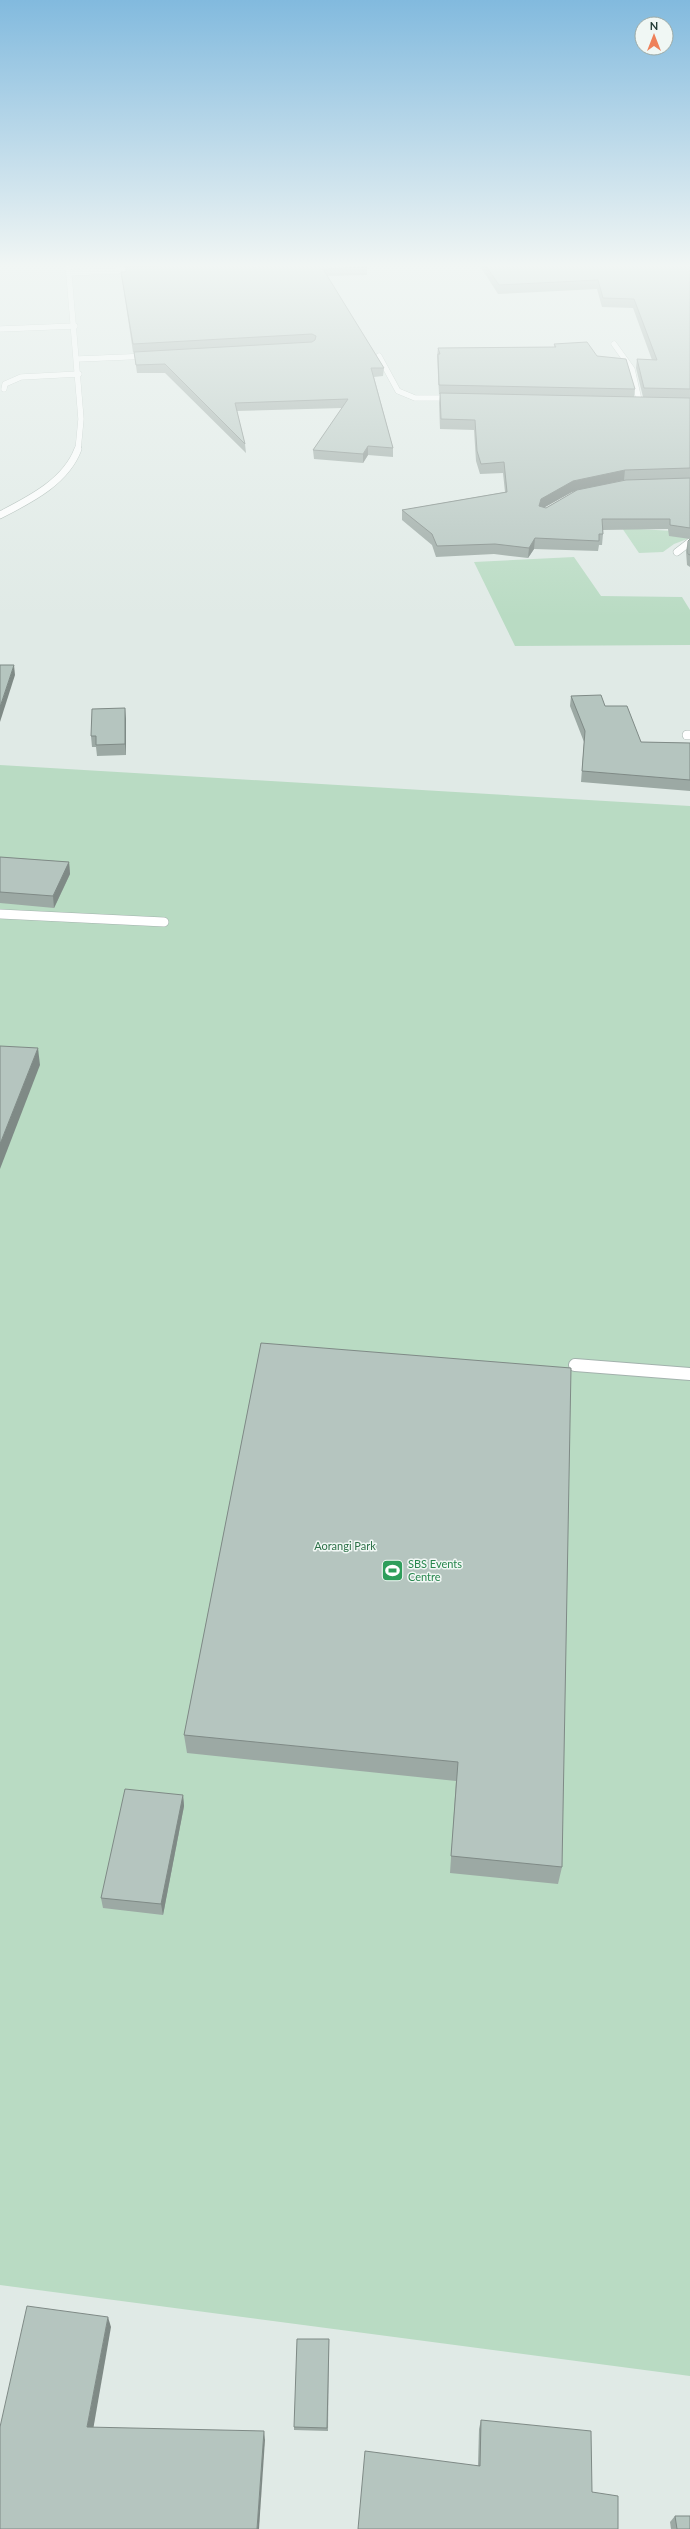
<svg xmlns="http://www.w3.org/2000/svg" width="690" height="2529" viewBox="0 0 690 2529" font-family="Lato,sans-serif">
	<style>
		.green { fill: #b9dbc3 }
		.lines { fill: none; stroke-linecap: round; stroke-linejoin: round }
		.service-far3-casing { stroke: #a3b2ad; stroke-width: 6 }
		.service-far2-casing { stroke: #a3b2ad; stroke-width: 8 }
		.service-far1-casing { stroke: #a3b2ad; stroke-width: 10 }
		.service-casing { stroke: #a3b2ad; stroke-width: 14 }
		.minor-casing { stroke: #a3b2ad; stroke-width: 6 }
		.tertiary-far1-casing { stroke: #a3b2ad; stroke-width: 6 }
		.tertiary-casing { stroke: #a3b2ad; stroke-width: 8 }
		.service-far3 { stroke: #fff; stroke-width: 5.5 }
		.service-far2 { stroke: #fff; stroke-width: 7 }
		.service-far1 { stroke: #fff; stroke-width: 9 }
		.service { stroke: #fff; stroke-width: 12 }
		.minor { stroke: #fff; stroke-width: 5.5 }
		.tertiary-far1 { stroke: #fff; stroke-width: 5.5 }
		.tertiary { stroke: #fff; stroke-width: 7 }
		.wall { fill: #9ca9a4; fill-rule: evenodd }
		.shaded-wall { fill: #7f8a86 }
		.building { fill: #b5c5bf; stroke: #7f8a86 }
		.labels { text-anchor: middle; stroke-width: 3; stroke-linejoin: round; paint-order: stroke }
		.park-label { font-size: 11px; fill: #2c7047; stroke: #f0f7f4 }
		.leisure-label { font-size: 11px; fill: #27864d; stroke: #f0f7f4; text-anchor: start }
	</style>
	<rect width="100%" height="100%" fill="#e0eae6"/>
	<!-- green -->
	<g class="green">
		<polygon points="622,528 690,532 690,538 674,544 663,552 639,553"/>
		<polygon points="574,557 601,596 682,597 690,610 690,645 515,646 474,562"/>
		<polygon points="0,765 690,806 690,2376 0,2285"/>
	</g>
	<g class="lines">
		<defs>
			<g id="service-far3">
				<polyline points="69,273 141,270"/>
				<polyline points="78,359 151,356"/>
				<polyline points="4,389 5,384 21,377 79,374"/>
			</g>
			<polyline id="service-far2" points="677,552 690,542"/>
			<g id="service-far1">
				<polyline points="687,735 690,735"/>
				<polyline points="0,914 164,922"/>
			</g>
			<polyline id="service" points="575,1365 690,1374"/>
			<g id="minor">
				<polyline points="0,329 75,326"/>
				<polyline points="614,344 632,369 639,400"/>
				<polyline points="379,356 398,391 415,398 455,398"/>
			</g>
			<polyline id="tertiary-far1" points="68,263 81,419 78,450"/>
			<path id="tertiary" d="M0,515C29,500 66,482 78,449"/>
		</defs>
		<!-- service-far3 casing -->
		<use href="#service-far3" class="service-far3-casing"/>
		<!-- service-far2 casing -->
		<use href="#service-far2" class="service-far2-casing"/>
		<!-- service-far1 casing -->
		<use href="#service-far1" class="service-far1-casing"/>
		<!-- service casing -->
		<use href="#service" class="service-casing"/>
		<!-- minor casing -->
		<use href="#minor" class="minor-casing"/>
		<!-- tertiary-far1 casing -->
		<use href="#tertiary-far1" class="tertiary-far1-casing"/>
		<!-- tertiary casing -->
		<use href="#tertiary" class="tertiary-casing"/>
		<!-- service-far3 -->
		<use href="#service-far3" class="service-far3"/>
		<!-- service-far2 -->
		<use href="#service-far2" class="service-far2"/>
		<!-- service-far1 -->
		<use href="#service-far1" class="service-far1"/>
		<!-- service -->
		<use href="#service" class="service"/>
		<!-- minor -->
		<use href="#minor" class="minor"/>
		<!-- tertiary-far1 -->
		<use href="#tertiary-far1" class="tertiary-far1"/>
		<!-- tertiary -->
		<use href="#tertiary" class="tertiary"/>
	</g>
	<!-- wall -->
	<g class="wall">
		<rect x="0" y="263" width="22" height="3"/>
		<polygon points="126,263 201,263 126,266"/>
		<path d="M478,263H669L690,264V567L687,565L686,551L688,541L690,539L669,536L668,529L603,530V534L602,545H599L598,551L534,549L528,558L494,554L436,557L432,545L402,520V510L505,492L503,473L480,474L476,461L474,430L440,429L439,403L440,394H439L437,356L438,348L554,347V344L597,356L635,389L634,397H643L636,368L637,359L652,360L633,308L602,307L597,289L498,294ZM577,490L546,508L544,507L572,492Z"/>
		<polygon points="367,267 367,275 327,276 384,368 383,376 374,377 393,448 393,457 368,455 363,463 314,459 313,450 342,408 237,411 245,444 246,453 165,373 137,373 134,352 312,342 133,352 122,279 121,272"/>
		<polygon points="571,696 605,706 641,742 690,743 690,791 581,782 584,742 570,706"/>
		<polygon points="126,719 126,755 97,756 96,747 92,747 91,736"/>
		<polygon points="0,857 69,862 70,874 54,908 0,903"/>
		<polygon points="261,1343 562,1867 558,1884 450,1873 456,1781 187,1753 184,1735"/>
		<polygon points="183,1795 184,1806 163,1915 103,1908 101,1898"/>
		<polygon points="329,2339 328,2431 294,2430 294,2427"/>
		<polygon points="481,2420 592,2492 478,2466 479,2429"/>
		<polygon points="675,2516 690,2529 671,2529 670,2522"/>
	</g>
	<!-- shaded-wall -->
	<g class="shaded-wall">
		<polygon points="368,446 368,455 363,463 363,454"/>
		<polygon points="625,470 624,480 572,492 540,510 539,506 541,499 573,481"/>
		<polygon points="535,538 534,549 528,558 529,548"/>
		<polygon points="14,665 15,675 0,722 0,707"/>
		<polygon points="125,708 126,719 126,755 125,744"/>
		<polygon points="69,862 70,874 54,908 53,896"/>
		<polygon points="38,1048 40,1065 0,1169 0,1144"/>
		<polygon points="183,1795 184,1806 163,1915 161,1904"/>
		<polygon points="108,2317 111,2327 92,2436 87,2427"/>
		<polygon points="264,2431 265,2440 259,2529 257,2529"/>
	</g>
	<!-- building -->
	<g class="building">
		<polygon points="224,263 365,263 367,267 323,269 384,368 371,368 393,448 368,446 363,454 313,450 348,399 235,403 245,444 165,364 136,365 134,352 312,342 315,340 316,336 312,334 133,344 121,272 126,272 126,267"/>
		<polygon points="484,263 669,263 690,264 690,389 644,388 637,359 657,360 634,299 603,298 598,280 499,285"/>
		<polygon points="587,342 597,356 626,359 635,389 439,385 438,354 440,354 438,348 556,347 554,344"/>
		<polygon points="440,393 690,398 690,468 625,470 573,481 541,499 539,506 546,508 577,490 626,480 690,478 690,528 670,525 670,519 602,519 603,534 599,534 599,541 535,538 529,548 495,544 437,546 432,534 402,510 507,492 504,462 481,464 477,451 475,420 441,419"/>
		<polygon points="690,539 690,555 688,554 688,541"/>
		<polygon points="0,665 14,665 0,707"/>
		<polygon points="601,695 605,706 627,706 641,742 690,743 690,780 582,771 585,731 571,696"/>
		<polygon points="125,708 125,744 96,745 96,736 91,736 92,709"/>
		<polygon points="0,857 69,862 53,896 0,892"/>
		<polygon points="0,1046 38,1048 0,1144"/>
		<polygon points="261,1343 571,1368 562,1867 451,1856 458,1762 184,1735"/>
		<polygon points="125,1789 183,1795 161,1904 101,1898"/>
		<polygon points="27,2306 108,2317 87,2427 264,2431 257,2529 0,2529 0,2427"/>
		<polygon points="297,2339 329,2339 327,2428 294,2427"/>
		<polygon points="481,2420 591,2431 592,2492 618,2496 618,2529 358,2529 365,2451 480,2466"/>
		<polygon points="675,2516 690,2516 690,2529 677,2529"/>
	</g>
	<!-- sky -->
	<linearGradient id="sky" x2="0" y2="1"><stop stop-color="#82bade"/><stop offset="0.43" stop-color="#f1f6f4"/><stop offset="1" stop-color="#f1f6f4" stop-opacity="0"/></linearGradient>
	<rect width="690" height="617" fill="url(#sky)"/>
	<!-- icons -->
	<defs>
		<symbol id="stadium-square" viewBox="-11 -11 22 22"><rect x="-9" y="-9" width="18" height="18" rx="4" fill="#2e9e5b" stroke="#f0f7f4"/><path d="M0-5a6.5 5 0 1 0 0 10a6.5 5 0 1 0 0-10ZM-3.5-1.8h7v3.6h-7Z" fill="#fff"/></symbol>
	</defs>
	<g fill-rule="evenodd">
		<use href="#stadium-square" x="380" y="1558" width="25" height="25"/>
	</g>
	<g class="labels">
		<!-- park labels -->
		<g class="park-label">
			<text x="345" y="1550">Aorangi Park</text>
		</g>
		<!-- leisure labels -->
		<g class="leisure-label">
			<text x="408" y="1568">SBS Events<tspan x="408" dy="13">Centre</tspan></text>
		</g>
	</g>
	<!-- north arrow -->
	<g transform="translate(654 36)"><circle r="19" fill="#f0f7f4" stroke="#9daba7"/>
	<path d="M0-3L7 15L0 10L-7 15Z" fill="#ee815a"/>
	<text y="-6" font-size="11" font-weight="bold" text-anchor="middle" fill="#213a34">N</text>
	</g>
</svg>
